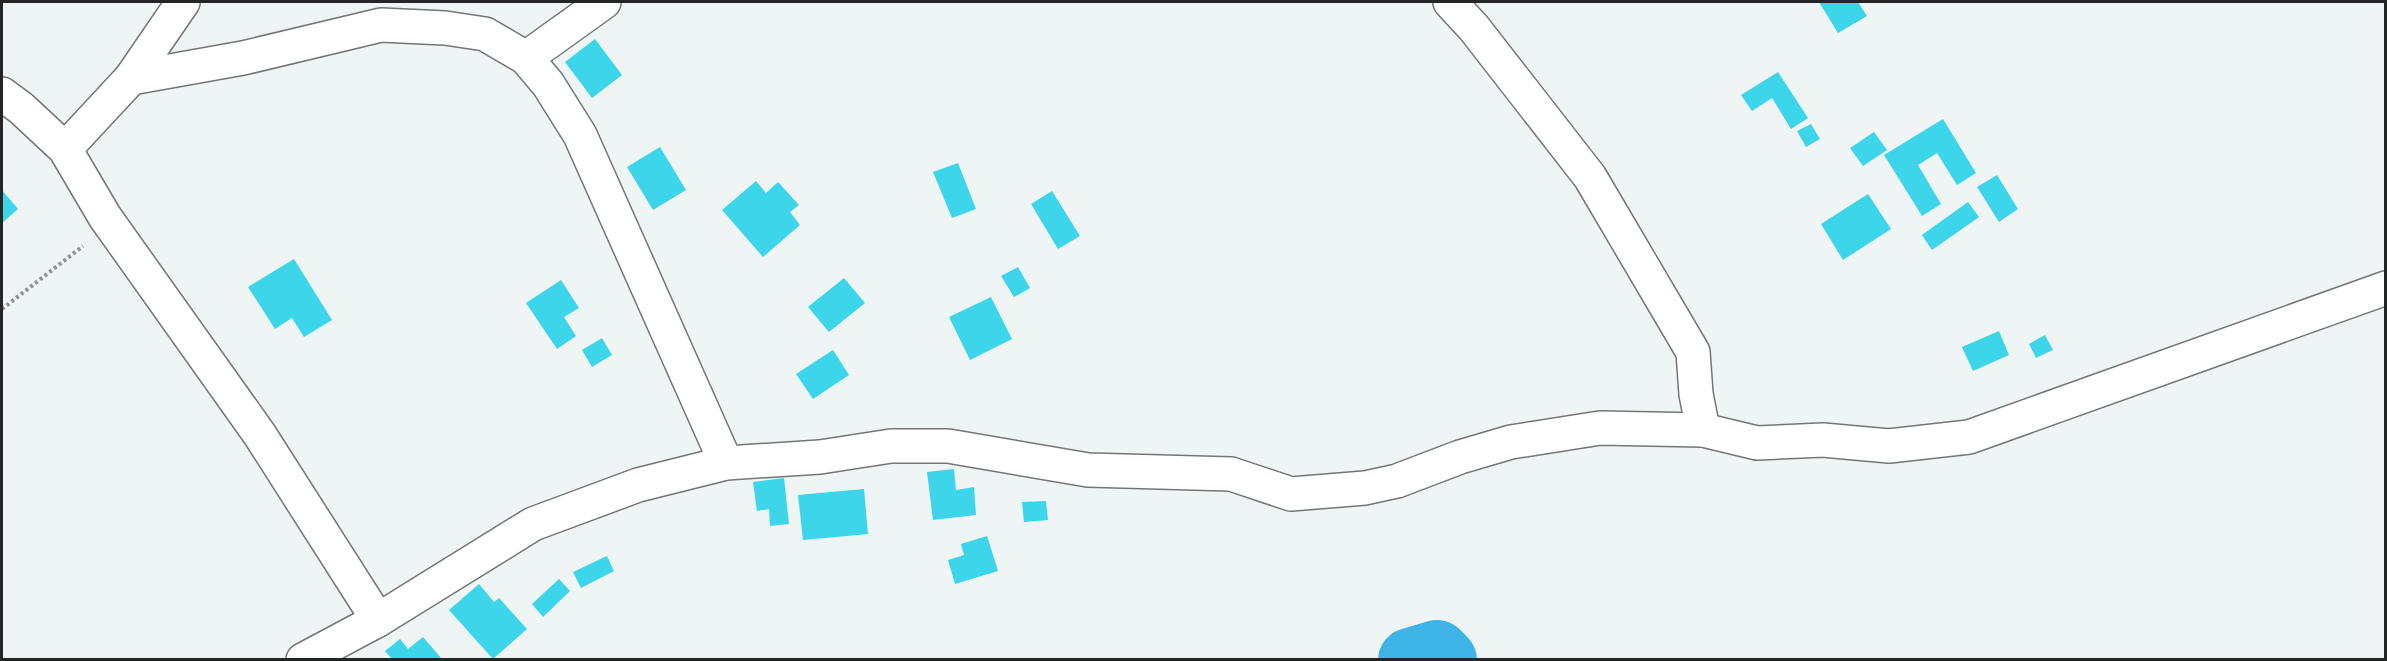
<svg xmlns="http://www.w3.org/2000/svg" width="2387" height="661" viewBox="0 0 2387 661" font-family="'Zilla Slab',serif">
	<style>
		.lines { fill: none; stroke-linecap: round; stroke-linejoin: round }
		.river { stroke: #3fb5e7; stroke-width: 64 }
		.building { fill: #3cd5e9 }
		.minor-casing { stroke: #727776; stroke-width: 36 }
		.path { stroke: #8e9292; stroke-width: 4; stroke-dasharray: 3 3; stroke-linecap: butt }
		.minor { stroke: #fff; stroke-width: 33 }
	</style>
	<rect width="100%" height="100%" fill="#eef5f4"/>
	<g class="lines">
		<!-- river -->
		<polyline class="river" points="1410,660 1437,652 1445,660"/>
	</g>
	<!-- building -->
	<g class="building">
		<polygon points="1819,2 1858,2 1867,16 1838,33"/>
		<polygon points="595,39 622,75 592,98 565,62"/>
		<polygon points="1778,72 1808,118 1791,129 1772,98 1752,111 1741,95"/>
		<polygon points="1943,119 1976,173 1957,185 1937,153 1918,165 1941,204 1922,216 1884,155"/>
		<polygon points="1811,124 1820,139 1806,147 1797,131"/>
		<polygon points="1874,132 1887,150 1863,166 1850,148"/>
		<polygon points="660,147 686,190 653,210 627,167"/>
		<polygon points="958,163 976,209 952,218 933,172"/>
		<polygon points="1997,175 2018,209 1999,222 1977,187"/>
		<polygon points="756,181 766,193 778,182 799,205 790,212 800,225 763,257 722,210"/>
		<polygon points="2,190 18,209 2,223"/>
		<polygon points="1052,191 1080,236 1058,249 1031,204"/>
		<polygon points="1868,194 1891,229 1843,260 1821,224"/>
		<polygon points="1968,202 1979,217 1932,250 1922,235"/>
		<polygon points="294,259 332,320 304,337 292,318 275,329 248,287"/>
		<polygon points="1018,267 1030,288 1014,297 1001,276"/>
		<polygon points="844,278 865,303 829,332 808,307"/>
		<polygon points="561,280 579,308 564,317 576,336 557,349 526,303"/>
		<polygon points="991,297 1012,339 970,360 949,317"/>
		<polygon points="1999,331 2009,355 1973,371 1962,347"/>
		<polygon points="2045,335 2053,350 2036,358 2029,344"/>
		<polygon points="602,338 612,355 592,367 582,350"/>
		<polygon points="833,350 849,375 813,399 796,374"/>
		<polygon points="954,469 956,490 974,487 976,515 933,520 927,472"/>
		<polygon points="784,478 789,524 770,526 769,509 757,511 753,482"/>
		<polygon points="864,489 868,534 803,540 798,495"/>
		<polygon points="1046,501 1048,520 1024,522 1022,502"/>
		<polygon points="987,536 998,571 955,584 948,560 964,555 961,544"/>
		<polygon points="607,556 614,571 581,588 573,572"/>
		<polygon points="559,579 570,591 543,617 532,604"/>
		<polygon points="479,584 494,602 499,598 527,629 493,659 449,610"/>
		<polygon points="423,637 441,658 439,660 393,660 385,651 400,639 408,649"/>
	</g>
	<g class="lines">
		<defs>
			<g id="minor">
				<polyline points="1450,2 1474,28 1590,177 1693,352 1696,394 1703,430"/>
				<polyline points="526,58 604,2"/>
				<polyline points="131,78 243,58 381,25 445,28 485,34 526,58 548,84 580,135 726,463"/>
				<polyline points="2,94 21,108 65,149 105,217 260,435 378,620"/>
				<polyline points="65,149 131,78 183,2"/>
				<polyline points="303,660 378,620 533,524 638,485 726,463 820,457 891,446 948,446 1088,470 1231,474 1291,494 1365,488 1397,481 1460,457 1511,442 1600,428 1703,430 1757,443 1823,440 1889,446 1969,437 2386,288"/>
			</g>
		</defs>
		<!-- minor casing -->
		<use href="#minor" class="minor-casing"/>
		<!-- path -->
		<polyline class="path" points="2,309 83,246"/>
		<!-- minor -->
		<use href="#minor" class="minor"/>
	</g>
	<!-- border -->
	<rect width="2387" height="661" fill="none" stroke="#242626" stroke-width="6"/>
</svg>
